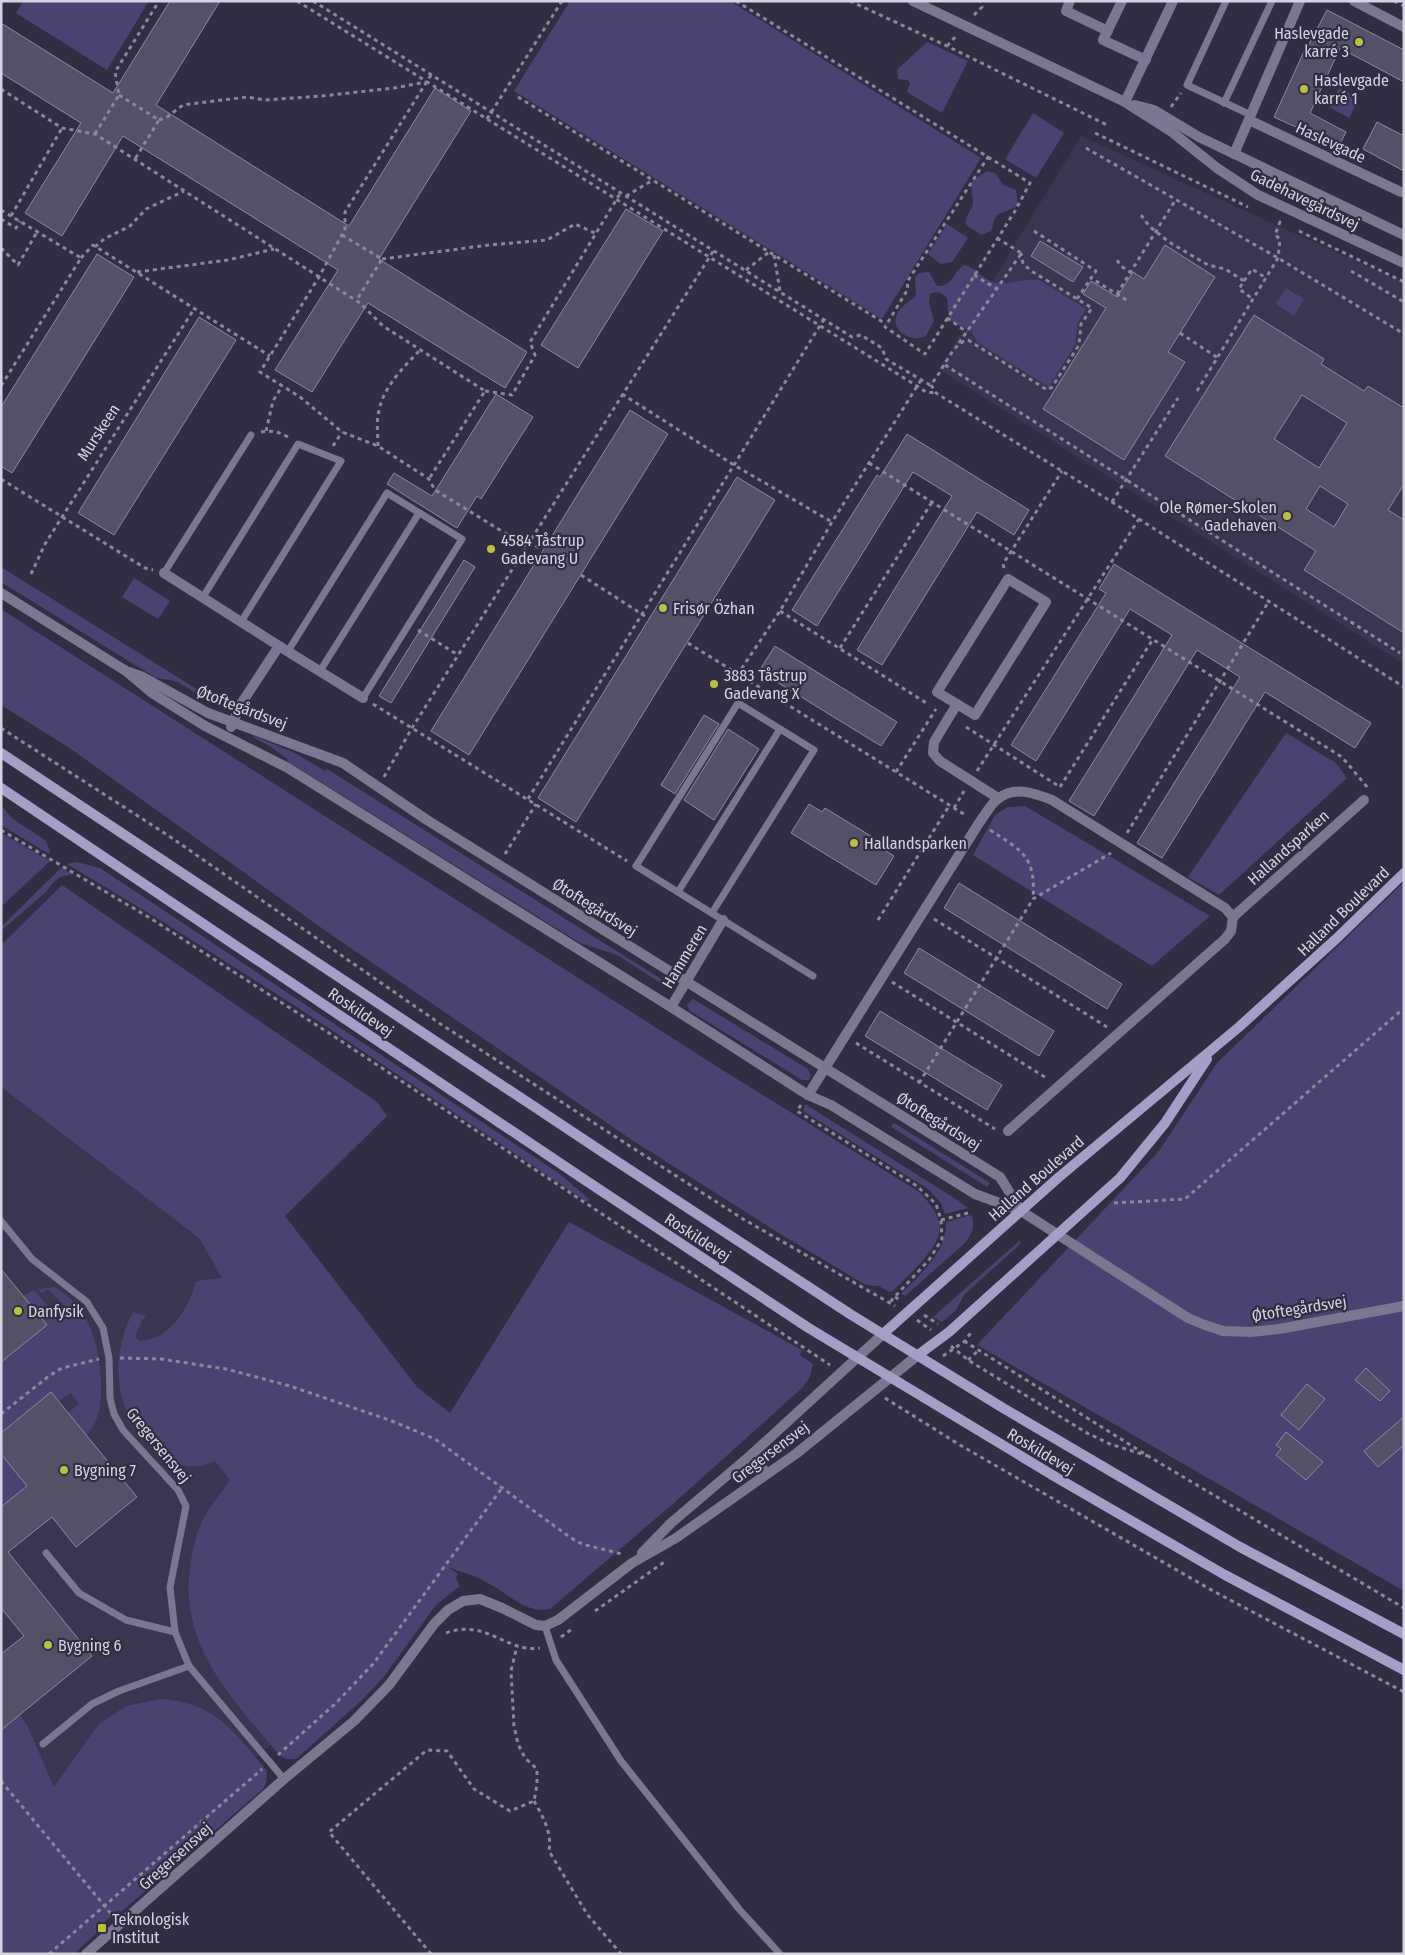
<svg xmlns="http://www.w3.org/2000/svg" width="1405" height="1955" viewBox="0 0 1405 1955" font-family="'Fira Sans Condensed',sans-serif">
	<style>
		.built { fill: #3a3651 }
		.green { fill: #4b4271 }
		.building { fill: #545067; stroke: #8c89a2; fill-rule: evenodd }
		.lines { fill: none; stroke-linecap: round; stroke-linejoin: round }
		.path { stroke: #8a8798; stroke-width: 3; stroke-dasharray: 4 4; stroke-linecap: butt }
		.lane { stroke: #7b7791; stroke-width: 7 }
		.street { stroke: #7b7791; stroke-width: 10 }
		.secondary { stroke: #a49fc7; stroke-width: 10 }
		.poi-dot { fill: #bbc044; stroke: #312e43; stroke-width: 2 }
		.labels { text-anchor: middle; stroke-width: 4.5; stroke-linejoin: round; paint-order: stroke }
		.poi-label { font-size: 16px; fill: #d5d3e1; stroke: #312e43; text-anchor: start }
		.street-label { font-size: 16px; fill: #d5d3e1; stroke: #312e43 }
	</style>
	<rect width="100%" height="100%" fill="#312e43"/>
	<!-- built -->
	<g class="built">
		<polygon points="1081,136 1404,283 1404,664 939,369"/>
		<polygon points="1,1087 199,1238 303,1418 348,1676 35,1954 1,1954"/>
	</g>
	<!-- green -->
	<g class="green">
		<polygon points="23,1 149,1 107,70 16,13"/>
		<polygon points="570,1 730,1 981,158 882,319 514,91"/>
		<polygon points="927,42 968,61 942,113 907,92 910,84 908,80 898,79 897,70"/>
		<polygon points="1339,88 1359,98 1349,118 1329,107"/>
		<polygon points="1033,113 1064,133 1036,178 1005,159"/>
		<path d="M987,171L995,173L1003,185L1016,190L1018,205C1011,212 1000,210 995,218C993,221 993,227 991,231L982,235L967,226C963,216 972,212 973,202C973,195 970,189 972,181Z"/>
		<polygon points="947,224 968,238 952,262 941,264 928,254"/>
		<path d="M965,265C977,269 984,280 996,283C1010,285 1024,278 1039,280L1086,309L1078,322L1075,345L1049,387L977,342L971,330C947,322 949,322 947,298C941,292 937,291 930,294L929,303L934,321L926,336C910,343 888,330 898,312C902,305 911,301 916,295L915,277L919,273L929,272L937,286C954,287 953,270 965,265Z"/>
		<polygon points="1286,288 1304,299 1294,316 1276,304"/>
		<polygon points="1,567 219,703 218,706 176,681 156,678 1,582"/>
		<polygon points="134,578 170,601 158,619 122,597"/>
		<path d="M1,609L716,1066L921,1193C928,1202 937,1211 939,1223C945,1245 907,1276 893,1291L889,1292L879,1286L866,1285L782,1235L635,1142L333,936L68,747L1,705Z"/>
		<polygon points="1286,733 1336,763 1347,778 1219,895 1188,877"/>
		<polygon points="254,736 293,752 325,771 327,769 669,984 664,985 617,955 580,943 287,761 288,759 271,747 253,737"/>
		<polygon points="1,805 13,819 45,840 50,850 49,854 1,825"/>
		<polygon points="1025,806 1210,916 1152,966 973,855 995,815 1008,807"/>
		<polygon points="1,833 50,861 1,907"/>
		<polygon points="77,862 100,868 560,1174 589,1199 587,1202 297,1007 165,923 67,864"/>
		<polygon points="61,868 73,874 60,877 52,884 46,892 1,931 1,927"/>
		<polygon points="1404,882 1404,1591 977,1345 1159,1151 1217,1063"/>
		<path d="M62,885L377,1102L387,1116L285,1216L417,1387L450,1413L569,1222L802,1350L800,1355L813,1364L810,1377L802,1388L674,1503L550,1609C528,1615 507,1593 488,1583C476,1576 461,1572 448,1567L458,1574L456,1578L460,1586L436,1605L383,1678L361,1701L296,1759H287L280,1756C234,1700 179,1647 190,1568C192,1550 197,1529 206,1514C213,1502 223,1491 230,1480L215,1461C171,1483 130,1433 121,1394C115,1365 120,1337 133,1312L146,1316L143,1319L135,1336L139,1341C145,1340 154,1339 159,1336C179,1324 190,1303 196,1281L222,1278L199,1238L1,1087V945Z"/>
		<polygon points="693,999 808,1069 811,1076 809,1080 802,1080 690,1011 687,1005"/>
		<polygon points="805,1104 959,1201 968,1208 945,1214 941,1203 928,1189 803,1111"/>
		<polygon points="894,1123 896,1124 990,1183 987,1187 893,1128 891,1126"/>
		<path d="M971,1215C976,1225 972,1234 965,1243L905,1296L901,1294C921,1273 947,1252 946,1222Z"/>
		<polygon points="1019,1241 1021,1242 1018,1246 964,1295 956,1310 942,1322 933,1317"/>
		<path d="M55,1287C66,1295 75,1302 83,1314C99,1337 108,1397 95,1423C93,1427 89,1431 86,1435L68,1413L79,1404L71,1393L59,1401L51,1392L1,1433V1362L47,1325L23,1296L34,1290L58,1318L67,1312V1308L48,1289L42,1294L38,1289Z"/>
		<polygon points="1,1454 27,1486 1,1507"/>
		<path d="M161,1699C217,1703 234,1732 267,1771L266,1783L263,1789L121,1912L118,1910L97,1928L99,1931L74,1954H1V1730L20,1715L27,1725L54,1787L99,1724L126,1706Z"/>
	</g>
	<!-- building -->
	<g class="building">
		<polygon points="170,1 220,1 156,105 349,226 435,88 471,111 379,259 527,352 505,388 368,303 312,392 275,370 338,270 123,136 62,236 25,213 81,123 1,73 1,23 113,93"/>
		<polygon points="1327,10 1404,50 1404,82 1340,48 1310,113 1346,132 1340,144 1304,125 1302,130 1274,117 1306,47 1307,48"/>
		<polygon points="1377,122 1404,136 1404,171 1363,149"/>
		<polygon points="626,209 663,231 578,368 541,345"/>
		<polygon points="1040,241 1083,267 1073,282 1031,256"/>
		<polygon points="1165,245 1215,277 1168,352 1185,362 1124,460 1043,409 1106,308 1083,294 1091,281 1117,297 1133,272 1144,279"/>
		<polygon points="97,254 134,277 12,473 1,466 1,407"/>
		<path d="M1254,315L1324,359L1321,364L1364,391L1368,386L1404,408V484L1388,510L1404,520V633L1304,570L1316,551L1165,456ZM1302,395L1347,423L1319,468L1274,439ZM1320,486L1348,504L1334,527L1306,509Z"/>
		<polygon points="199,317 236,340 114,535 78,513"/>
		<polygon points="496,394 533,417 481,499 477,496 457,528 387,484 394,473 432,496"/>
		<polygon points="630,410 668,434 469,755 431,731"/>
		<polygon points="907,434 1029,510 1014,535 977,512 882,665 857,650 952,496 913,472 817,626 792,610 877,475 880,477"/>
		<polygon points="737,477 775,500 576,822 538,798"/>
		<polygon points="464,560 475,567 391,703 379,696"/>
		<polygon points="1114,564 1371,723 1355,748 1265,692 1162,858 1137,843 1240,677 1197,650 1094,816 1069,801 1172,635 1130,609 1036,761 1011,745 1106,593 1099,589"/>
		<polygon points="775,646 897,722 881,746 759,671"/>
		<polygon points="704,715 719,724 675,794 661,785"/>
		<polygon points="728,729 759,749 714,820 684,800"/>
		<polygon points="809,804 822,812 825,808 887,846 884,850 894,856 876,885 791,833"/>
		<polygon points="959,883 1122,984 1107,1009 944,908"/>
		<polygon points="919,948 1054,1031 1039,1056 904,973"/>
		<polygon points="880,1011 1002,1085 987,1110 865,1036"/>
		<polygon points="1,1269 47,1325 1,1362"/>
		<polygon points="1366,1368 1390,1391 1380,1401 1355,1380"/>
		<polygon points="1307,1384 1325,1399 1299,1430 1281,1415"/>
		<polygon points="51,1392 137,1497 76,1547 52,1517 8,1552 92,1656 1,1730 1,1654 24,1636 1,1608 1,1507 27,1486 1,1454 1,1433"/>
		<polygon points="1404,1417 1404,1445 1378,1467 1364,1451"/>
		<polygon points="1286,1432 1323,1462 1306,1480 1276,1455 1281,1449 1276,1445"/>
	</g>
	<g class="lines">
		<!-- path -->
		<g class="path">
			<polyline points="297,1 917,386 926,392 936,393"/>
			<path d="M313,1L852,337L861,335L882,348L886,359L930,385C943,373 951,343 968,340L1044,388L1048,390L1052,387L1079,345L1081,324L1092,308L1033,272L1023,264L1021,253"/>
			<polyline points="736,1 988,157"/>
			<polyline points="850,1 947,46 1107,125"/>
			<polyline points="1394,1 1404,6"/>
			<polyline points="974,15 982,7 980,1"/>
			<polyline points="947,46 957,35"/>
			<polyline points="431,75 345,212 345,229 319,277 260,372 300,397 342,432 378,446 429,479 435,490 526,546"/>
			<polyline points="1,89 62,128 95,134 360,303 383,326 485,391 429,479"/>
			<polyline points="119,95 159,120 135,159"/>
			<polyline points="518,97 886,324"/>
			<polyline points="1171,107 1181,93"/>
			<polyline points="487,119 562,1"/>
			<polyline points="159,120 167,117 183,105 247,97 265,100 322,96 394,88 426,82"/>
			<polyline points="1095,133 1248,207"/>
			<polyline points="95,134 119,95 115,72 159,1"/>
			<polyline points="1086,148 1278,258 1404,334"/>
			<polygon points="988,157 1030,183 1015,211 925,354 885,327 908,289 907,282"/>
			<polyline points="626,196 653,180"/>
			<polyline points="1,210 81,258 1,386"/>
			<polyline points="1141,215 1149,226 1169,242 1208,265 1225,269 1244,281 1239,289 1253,299"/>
			<polyline points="11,216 62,128"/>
			<polyline points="1,219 16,228 20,221"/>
			<polyline points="1034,231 1096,271 1091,278 1128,301"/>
			<polyline points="1299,231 1404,282"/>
			<polyline points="342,235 382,259 356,301"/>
			<polyline points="997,238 1021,253"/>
			<polyline points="95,247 104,239 130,226 146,209 184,191"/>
			<polyline points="1,248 18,265 37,232"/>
			<polyline points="774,255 780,291"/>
			<polyline points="81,258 93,245 270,356"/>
			<polyline points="382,259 489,245 547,240 575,224 597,234"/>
			<polyline points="1117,260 1121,266 1130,272"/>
			<polyline points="746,270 769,252"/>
			<polyline points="1351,271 1404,302"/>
			<polyline points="137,272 228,260 274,249"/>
			<polyline points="974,275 997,289"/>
			<polyline points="1244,281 1252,269 1266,278"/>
			<polyline points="1117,294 1176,199"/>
			<polyline points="1077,299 1091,278"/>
			<polyline points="947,318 967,332"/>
			<polyline points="1180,333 1218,358"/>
			<polyline points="959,343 1021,254"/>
			<polyline points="945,365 1400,653"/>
			<polyline points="921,380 832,522 780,611 738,674 967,816"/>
			<polyline points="931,385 936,393 1112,502 1404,687"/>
			<polyline points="485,391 512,395 535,355 530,342 621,192"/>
			<polyline points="1197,391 1278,258 1280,239 1275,235 1280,222 1282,223"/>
			<polyline points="622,394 734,465 832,522"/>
			<polyline points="266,431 273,401 282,386"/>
			<path d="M261,432C271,430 280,432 288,437"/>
			<polyline points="333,446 342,432"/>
			<path d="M378,446C378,434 376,422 379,411C383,387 404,367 420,350"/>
			<polyline points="869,463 1342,757 1368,788"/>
			<polyline points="1,479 145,568 153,570"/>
			<polyline points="1112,502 1178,398"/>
			<polyline points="529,541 542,550"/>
			<polyline points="1004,568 1003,564 1062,471"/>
			<polyline points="31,574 45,544 62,517 194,309"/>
			<polyline points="581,575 648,618"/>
			<polyline points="780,611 928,704"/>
			<polyline points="418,630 458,655"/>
			<polyline points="688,643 738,674"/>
			<polyline points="840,648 932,502"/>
			<polyline points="373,704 627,861"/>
			<polyline points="966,727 1060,787"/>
			<polyline points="1,728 169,836 439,1023 743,1219 895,1306"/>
			<polyline points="977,771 1139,519"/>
			<polyline points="896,772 936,709"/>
			<polyline points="384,777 412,728 714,250"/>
			<polyline points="1060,787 1153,639"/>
			<polyline points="528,799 824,319"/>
			<polyline points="954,808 964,791"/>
			<polyline points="1,830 150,918 335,1037 830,1365"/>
			<path d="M990,830C1022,851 1036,856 1033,899"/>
			<polyline points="1127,833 1269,601"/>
			<polyline points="505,854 536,804"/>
			<polyline points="934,919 1107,1027"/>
			<polyline points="878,920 949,806"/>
			<polyline points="892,982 1048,1079"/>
			<polyline points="856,1043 995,1129"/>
			<polyline points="919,1083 1033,899 1111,853"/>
			<polyline points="801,1105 797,1111 917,1186 936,1204 941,1220 942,1239 929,1260 889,1303"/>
			<polyline points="1114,1203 1185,1199 1404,1008"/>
			<polyline points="941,1220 968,1213"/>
			<polyline points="895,1297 902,1301"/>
			<polyline points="924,1315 938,1324"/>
			<polyline points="917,1320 931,1330"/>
			<polyline points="964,1341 1148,1456 1404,1608"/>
			<polyline points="951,1346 968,1360 1087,1433 1110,1444 1148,1456"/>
			<polyline points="943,1356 965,1341 972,1331"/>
			<polyline points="120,1358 161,1359 226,1369 290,1386 392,1421 435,1439 571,1538 582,1544 622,1554"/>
			<polyline points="968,1360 979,1350"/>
			<polyline points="885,1398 960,1445 1215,1592 1404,1692"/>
			<polyline points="1,1414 49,1376 62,1368 99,1359"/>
			<polyline points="595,1611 667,1560"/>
			<path d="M446,1633C486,1618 506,1653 540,1648"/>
			<polyline points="561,1637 572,1629"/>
			<polyline points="278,1755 336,1703 373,1664 502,1488"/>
			<polyline points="1,1781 112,1915"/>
			<path d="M534,1801C543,1817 552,1832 549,1851L587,1914L621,1954"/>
			<polyline points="49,1954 262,1769"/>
			<polyline points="431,1954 329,1832 427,1750 447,1751 474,1789 510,1811 534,1801 537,1785 537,1769 525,1758 518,1744 514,1726 511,1671 517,1646"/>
		</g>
		<!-- lane -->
		<g class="lane">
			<polyline points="1226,1 1187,85 1251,115"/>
			<polyline points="1224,103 1272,1"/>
			<polyline points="164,573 251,435"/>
			<polyline points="203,597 298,444 341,461 241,622"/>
			<polyline points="288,651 387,493 462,539 363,698"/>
			<polyline points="320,671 419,513"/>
			<polyline points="678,892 780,729"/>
			<polyline points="712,913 814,750 738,703 636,866 813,976"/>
			<polyline points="1,1221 32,1259 87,1302 103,1328 109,1358 110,1398 114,1414 123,1430 178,1490 186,1506 170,1587 175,1632 189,1666 284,1779"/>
			<polyline points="751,1455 769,1473"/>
			<polyline points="46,1553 79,1593 126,1620 175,1632"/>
			<polyline points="545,1626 556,1660 621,1761 739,1909 780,1954"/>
			<polyline points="43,1744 92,1704 119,1691 189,1666"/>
		</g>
		<!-- street -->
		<g class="street">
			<polyline points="913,1 1125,102 1172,132 1217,168 1258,195 1404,263"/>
			<polyline points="1070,1 1066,11 1108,31"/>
			<polyline points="1122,1 1103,40 1146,60"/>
			<polyline points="1354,1 1404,27"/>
			<polyline points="1125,102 1173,1"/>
			<polyline points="1135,105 1154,110 1199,137 1404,235"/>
			<polyline points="1249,120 1401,192"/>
			<polyline points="1234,154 1300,1"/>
			<polyline points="164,573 279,646 241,704 231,727"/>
			<polygon points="1008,579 1046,602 975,715 937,692"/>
			<polyline points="1,593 126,671 152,693 205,726 288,768 671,1007 808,1095 831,1105 975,1194 1021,1211 1188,1318 1205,1325 1223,1331 1251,1332 1279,1329 1404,1306"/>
			<polyline points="279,646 363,698"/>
			<polyline points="129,672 143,677 208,713 343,763 427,820 1000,1177 1021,1211"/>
			<polyline points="957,704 934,742 933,753 940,761 998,798"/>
			<polyline points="671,1007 723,920"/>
			<path d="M808,1095L979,823C985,815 991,803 999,798C1016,786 1034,793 1052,800L1225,908L1233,917"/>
			<polyline points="1008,1131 1225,939 1231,931 1233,917 1364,800"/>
			<polyline points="642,1553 671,1523 751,1455 883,1334"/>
			<polyline points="86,1954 284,1779 354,1721 389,1685 434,1624 448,1610 463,1601 480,1599 502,1608 536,1625 545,1626 558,1620 632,1563 676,1538 797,1453 918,1355"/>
		</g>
		<!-- secondary -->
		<g class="secondary">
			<polyline points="1,753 604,1153 850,1314 1003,1408 1240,1547 1404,1634"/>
			<polyline points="1,788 585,1180 807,1327 1059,1479 1225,1575 1404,1670"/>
			<polyline points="883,1334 1059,1177 1239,1027 1337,938 1404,873"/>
			<polyline points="918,1355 949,1332 1120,1178 1165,1123 1207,1059"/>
		</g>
	</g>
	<!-- markers -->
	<g class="poi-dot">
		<circle cx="1359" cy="42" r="5"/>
		<circle cx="1304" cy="89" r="5"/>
		<circle cx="1287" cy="516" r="5"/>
		<circle cx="491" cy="549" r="5"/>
		<circle cx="663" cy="608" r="5"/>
		<circle cx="714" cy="684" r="5"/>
		<circle cx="854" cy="843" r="5"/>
		<circle cx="18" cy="1311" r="5"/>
		<circle cx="64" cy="1470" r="5"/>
		<circle cx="48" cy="1645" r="5"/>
		<rect x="97" y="1923" width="10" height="10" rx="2.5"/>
	</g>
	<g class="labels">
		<!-- poi labels -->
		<g class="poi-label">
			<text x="1349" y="39" text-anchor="end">Haslevgade<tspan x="1349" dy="18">karré 3</tspan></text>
			<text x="1314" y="86">Haslevgade<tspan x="1314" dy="18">karré 1</tspan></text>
			<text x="1277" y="513" text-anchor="end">Ole Rømer-Skolen<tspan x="1277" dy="18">Gadehaven</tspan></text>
			<text x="501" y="546">4584 Tåstrup<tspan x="501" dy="18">Gadevang U</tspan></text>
			<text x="673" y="614">Frisør Özhan</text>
			<text x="724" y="681">3883 Tåstrup<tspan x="724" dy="18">Gadevang X</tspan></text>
			<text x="864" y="849">Hallandsparken</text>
			<text x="28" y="1317">Danfysik</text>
			<text x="74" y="1476">Bygning 7</text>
			<text x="58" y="1651">Bygning 6</text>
			<text x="112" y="1925">Teknologisk<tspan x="112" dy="18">Institut</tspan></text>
		</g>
		<!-- street labels -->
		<g class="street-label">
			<text transform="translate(1331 142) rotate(25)" y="6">Haslevgade</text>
			<text transform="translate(1305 199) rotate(26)" y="6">Gadehavegårdsvej</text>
			<text transform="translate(98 432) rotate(-57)" y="6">Murskeen</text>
			<text transform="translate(242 707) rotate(21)" y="6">Øtoftegårdsvej</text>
			<text transform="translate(1288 847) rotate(-42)" y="6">Hallandsparken</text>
			<text transform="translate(595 907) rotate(32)" y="6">Øtoftegårdsvej</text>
			<text transform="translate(1343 911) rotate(-44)" y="6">Halland Boulevard</text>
			<text transform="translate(684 956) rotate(-59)" y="6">Hammeren</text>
			<text transform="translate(361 1012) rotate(34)" y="6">Roskildevej</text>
			<text transform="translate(939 1121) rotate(32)" y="6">Øtoftegårdsvej</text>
			<text transform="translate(1036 1178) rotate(-41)" y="6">Halland Boulevard</text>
			<text transform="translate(698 1237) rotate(33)" y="6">Roskildevej</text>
			<text transform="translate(1299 1308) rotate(-9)" y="6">Øtoftegårdsvej</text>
			<text transform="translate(159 1445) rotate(51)" y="6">Gregersensvej</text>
			<text transform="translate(1041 1451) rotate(31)" y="6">Roskildevej</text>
			<text transform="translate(770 1452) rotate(-37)" y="6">Gregersensvej</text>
			<text transform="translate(175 1856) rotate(-42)" y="6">Gregersensvej</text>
		</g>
	</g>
	<!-- border -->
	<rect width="1405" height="1955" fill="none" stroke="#d5d3e1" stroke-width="5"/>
</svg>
